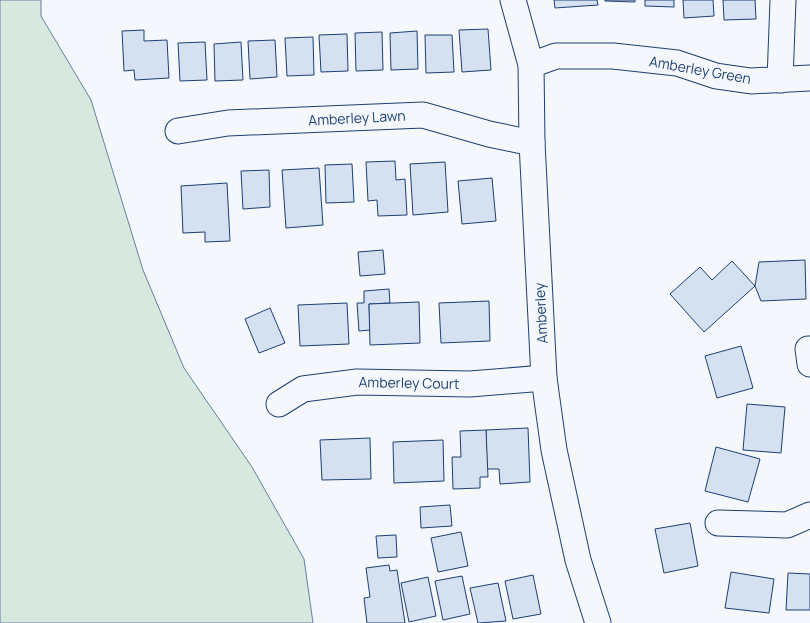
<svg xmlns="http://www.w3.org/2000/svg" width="810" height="623" viewBox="0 0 810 623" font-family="Manrope,sans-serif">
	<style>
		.green { fill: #d7e8df; stroke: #687fa3 }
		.building { fill: #d5e0f0; stroke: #1d3f73 }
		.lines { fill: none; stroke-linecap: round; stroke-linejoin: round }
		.minor-casing { stroke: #1d3f73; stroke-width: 27 }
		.minor { stroke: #f4f7fb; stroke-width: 25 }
		.labels { text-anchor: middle; stroke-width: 4; stroke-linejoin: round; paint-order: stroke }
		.street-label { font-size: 14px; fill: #1d3f73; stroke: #f4f7fb }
	</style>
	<rect width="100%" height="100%" fill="#f4f7fb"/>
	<!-- green -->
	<polygon class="green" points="0,0 41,0 41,16 91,100 143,270 184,368 252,467 304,559 313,623 0,623"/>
	<!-- building -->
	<g class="building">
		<polygon points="554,0 597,0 598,5 555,8"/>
		<polygon points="605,0 635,0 635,2 605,1"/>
		<polygon points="645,0 674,0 674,7 645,6"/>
		<polygon points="683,0 713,0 714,16 684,18"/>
		<polygon points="723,0 755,0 756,19 724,20"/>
		<polygon points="488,29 491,70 462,72 459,30"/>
		<polygon points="144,30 144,41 167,40 169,78 135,80 134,70 124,71 122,31"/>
		<polygon points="417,31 418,69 391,70 390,33"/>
		<polygon points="382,32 383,70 356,71 355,33"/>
		<polygon points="347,34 348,71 321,72 319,35"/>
		<polygon points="425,35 452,35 454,72 426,73"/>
		<polygon points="313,37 314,75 287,76 285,38"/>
		<polygon points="275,40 277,77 250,79 248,41"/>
		<polygon points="205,42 207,80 180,81 178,43"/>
		<polygon points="241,42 243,80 215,81 214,44"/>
		<polygon points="395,161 396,180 405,179 407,215 378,216 377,200 368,201 366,162"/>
		<polygon points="445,162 448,212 413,215 410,164"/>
		<polygon points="352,164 354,202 326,203 325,165"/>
		<polygon points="319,168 323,225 286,228 282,170"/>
		<polygon points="269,170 270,207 243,209 241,171"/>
		<polygon points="492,178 496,221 462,224 458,181"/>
		<polygon points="227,183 230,241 205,242 205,232 183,233 181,186"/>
		<polygon points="383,250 385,274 360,276 358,252"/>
		<polygon points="805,260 806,299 761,301 755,286 759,262"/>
		<polygon points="732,261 755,286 704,332 670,294 700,267 712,280"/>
		<polygon points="389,289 390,303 369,304 370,330 359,331 357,303 364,303 364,291"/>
		<polygon points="489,301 490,341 441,343 439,303"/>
		<polygon points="419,302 420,343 370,345 369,304"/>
		<polygon points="347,303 349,344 300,346 298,305"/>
		<polygon points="270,308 285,343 259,353 245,319"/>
		<polygon points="741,346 753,388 717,398 705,356"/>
		<polygon points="747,404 785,407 781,453 743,450"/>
		<polygon points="528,428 530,482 500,484 499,469 487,469 486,430"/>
		<polygon points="486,430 488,477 480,477 480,488 453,489 452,457 461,457 460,431"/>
		<polygon points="370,438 371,479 322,480 320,440"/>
		<polygon points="443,440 444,481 394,483 393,442"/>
		<polygon points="716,447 760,459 748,502 705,491"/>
		<polygon points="450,505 452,526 421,528 420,507"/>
		<polygon points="690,523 698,566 664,573 655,529"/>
		<polygon points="461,532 468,566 438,572 431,538"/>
		<polygon points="396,535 397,557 378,558 376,536"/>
		<polygon points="389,565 390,571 397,570 405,623 367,623 364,598 370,597 366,568"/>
		<polygon points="731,572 774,579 769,613 725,608"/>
		<polygon points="788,573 810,574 810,610 786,610"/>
		<polygon points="533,575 541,614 513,619 505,581"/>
		<polygon points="462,576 470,614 443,620 435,581"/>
		<polygon points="428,577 436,616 409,622 401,583"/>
		<polygon points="498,583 506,621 478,623 470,588"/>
	</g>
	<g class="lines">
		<defs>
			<g id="minor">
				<polyline points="513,0 531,65 532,143 544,378 554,450 578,560 598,623"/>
				<polyline points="531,65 556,56 613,56 677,63 716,76 751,81 810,78"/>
				<polyline points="780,80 783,0"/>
				<polyline points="178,131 228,123 423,115 489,134 532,143"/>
				<polyline points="810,349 808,349 810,364"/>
				<polyline points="279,404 303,389 357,382 470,384 544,378"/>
				<polyline points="718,523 787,525 810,515"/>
			</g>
		</defs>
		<!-- minor casing -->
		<use href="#minor" class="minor-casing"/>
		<!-- minor -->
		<use href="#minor" class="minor"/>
	</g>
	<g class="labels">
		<!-- street labels -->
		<g class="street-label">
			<text transform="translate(700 70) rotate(10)" y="5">Amberley Green</text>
			<text transform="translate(357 118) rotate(-3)" y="5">Amberley Lawn</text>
			<text transform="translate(541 313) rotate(-93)" y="5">Amberley</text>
			<text transform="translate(409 383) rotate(1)" y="5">Amberley Court</text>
		</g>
	</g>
</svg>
